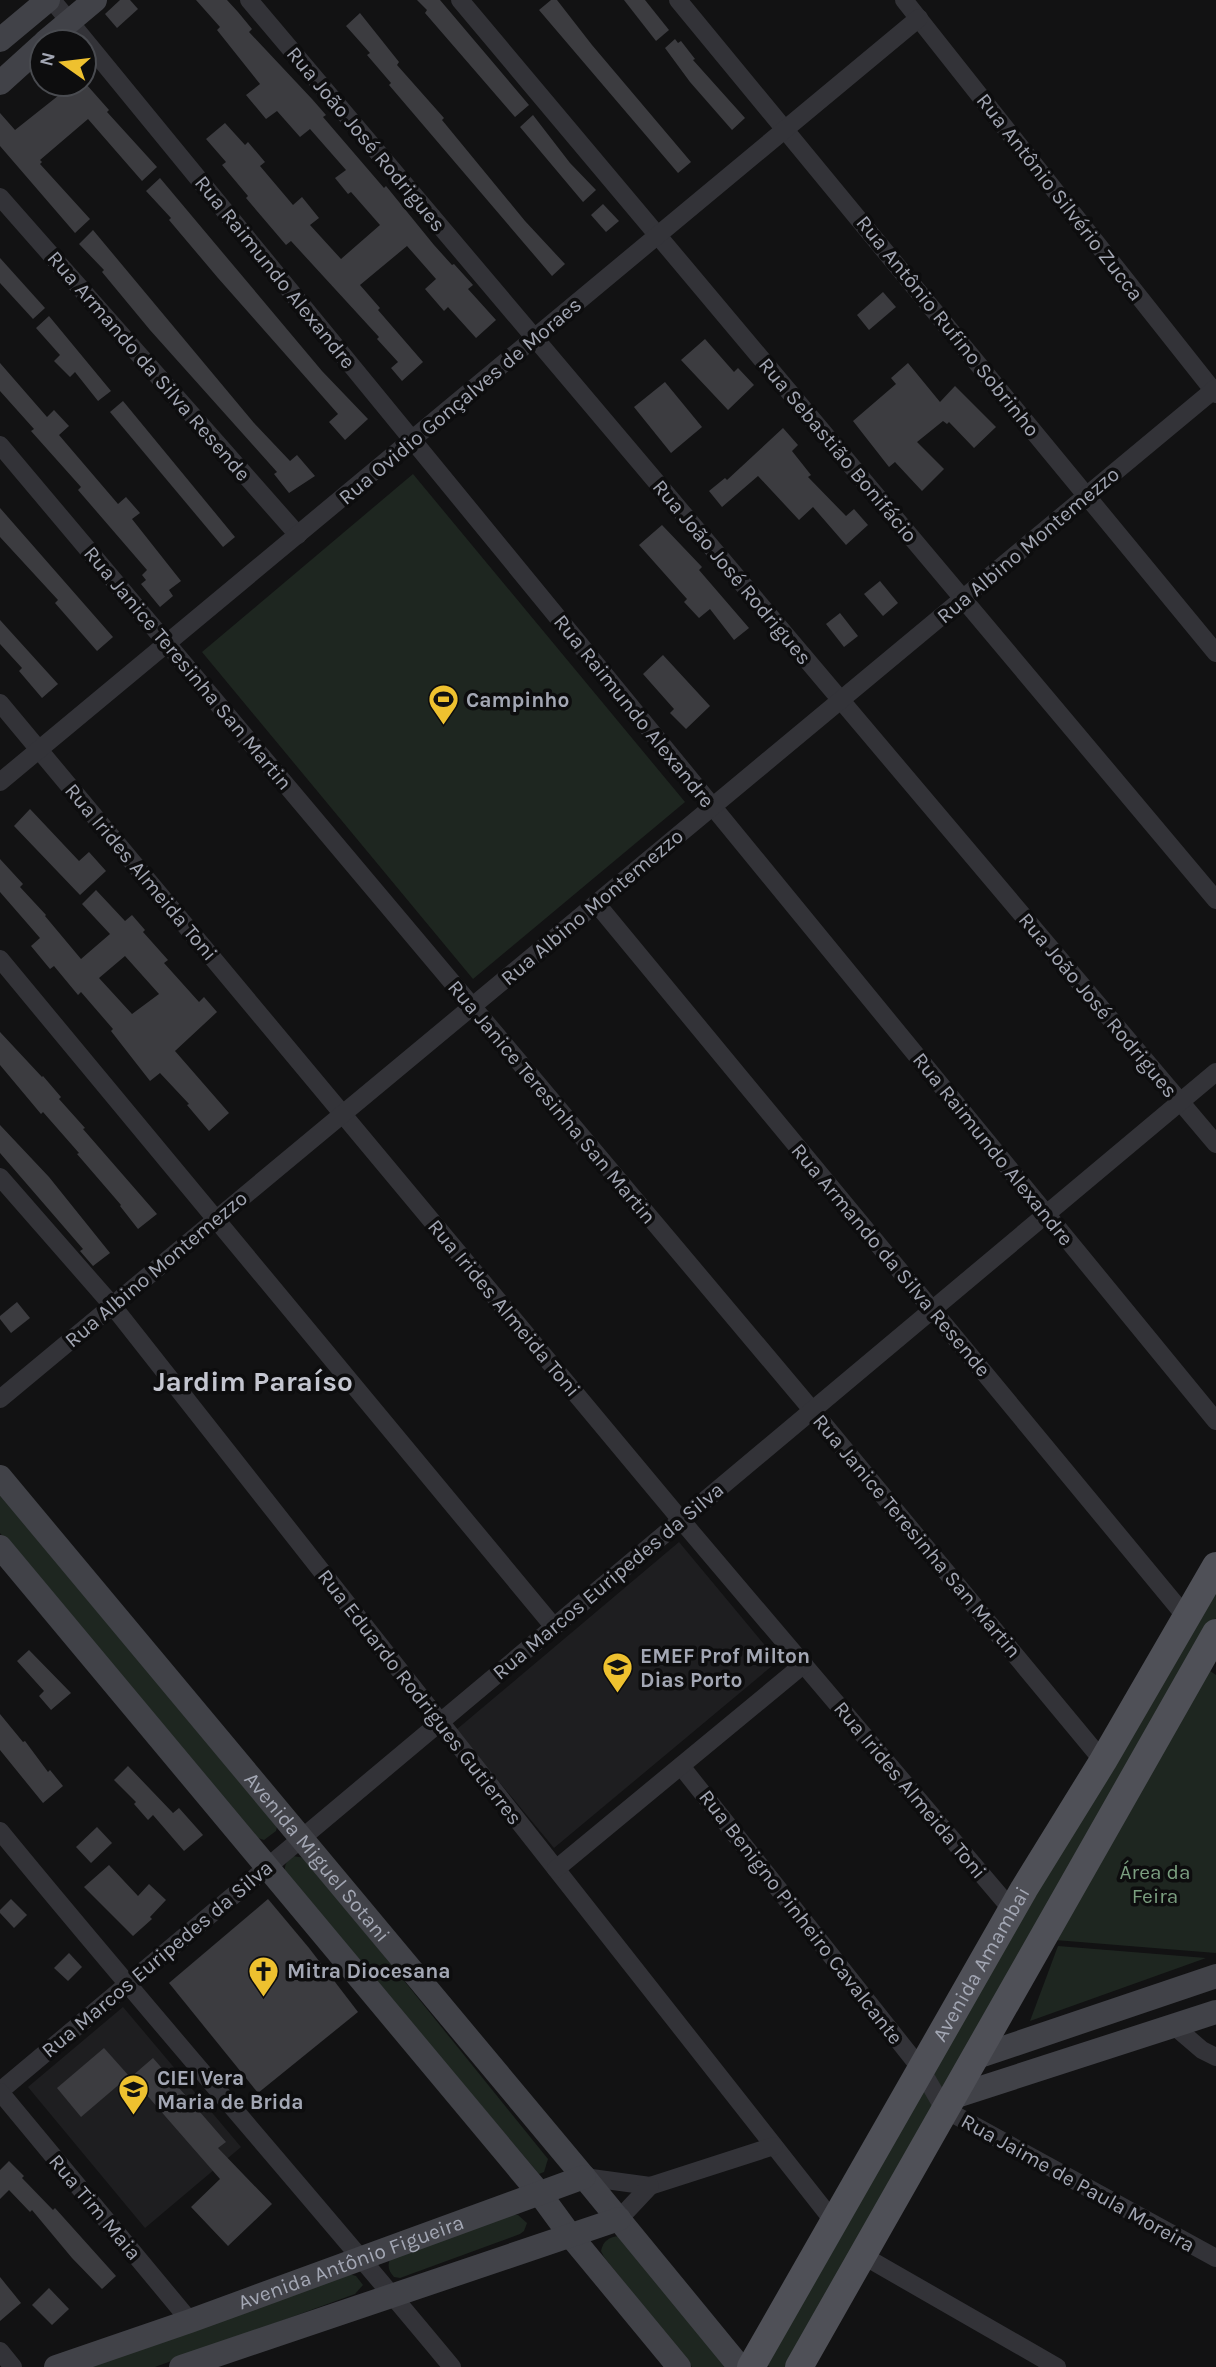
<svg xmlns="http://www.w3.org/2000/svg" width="1216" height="2367" viewBox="0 0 1216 2367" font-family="Karla,sans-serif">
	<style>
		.built { fill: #1e1e20 }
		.green { fill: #1e2620 }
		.building { fill: #3c3c40; fill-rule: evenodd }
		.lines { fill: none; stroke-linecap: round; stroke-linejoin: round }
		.street { stroke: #333338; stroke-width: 18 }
		.secondary { stroke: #414248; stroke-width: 24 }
		.primary { stroke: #4f5057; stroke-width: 28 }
		.labels { text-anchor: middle; stroke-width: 7; stroke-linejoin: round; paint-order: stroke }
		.street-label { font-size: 21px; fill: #a3a7b4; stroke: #0d0d0e }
		.poi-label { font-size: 21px; font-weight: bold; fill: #a3a7b4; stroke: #0d0d0e; text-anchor: start }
		.park-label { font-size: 21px; fill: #7b9f80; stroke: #0d0d0e }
		.district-label { font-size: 28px; font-weight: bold; fill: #c4c6d0; stroke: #0d0d0e }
	</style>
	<rect width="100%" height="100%" fill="#121213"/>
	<!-- built -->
	<g class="built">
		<polygon points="679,1542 778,1661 554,1848 456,1730"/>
		<polygon points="123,2007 241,2147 145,2228 28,2087"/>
	</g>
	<!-- green -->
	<g class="green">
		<polygon points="413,474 685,802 473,979 202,652"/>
		<polygon points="0,1488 278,1823 276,1831 264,1840 249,1835 0,1533"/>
		<polygon points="1216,1581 1216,1618 785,2367 770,2367 766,2364"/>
		<polygon points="1207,1669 1216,1675 1216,1953 1055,1940"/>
		<path d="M293,1856L305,1858L548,2159L544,2172L539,2174L285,1873C284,1864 287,1861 293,1856Z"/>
		<polygon points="1058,1946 1206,1958 1030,2021"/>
		<path d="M512,2215H518L527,2223L524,2231L520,2234L400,2278L394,2277C388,2270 387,2265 391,2257Z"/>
		<path d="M619,2236L723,2360L724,2367H692L604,2257L601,2251C603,2241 609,2237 619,2236Z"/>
		<polygon points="349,2274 356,2276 363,2285 355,2294 155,2367 81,2367"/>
	</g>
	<!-- building -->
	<g class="building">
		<polygon points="120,0 130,0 138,9 117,28 105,14"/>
		<polygon points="196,0 227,0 238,12 252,29 249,32 312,99 326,115 323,117 384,188 386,186 434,245 452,265 454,264 473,285 468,289 496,320 476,338 448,307 444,311 425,289 436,279 407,246 360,285 380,308 378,310 423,362 402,381 391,368 398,362 377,339 379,337 291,241 286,245 246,198 248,196 222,165 226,162 206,139 225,123 245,145 248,142 265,162 260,166 293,205 302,197 319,218 310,225 341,259 380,225 351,192 348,194 335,178 346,170 310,129 300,137 277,111 266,119 246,95 260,84 217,30 220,27"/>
		<polygon points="417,0 440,0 529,105 515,117 425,13 427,10"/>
		<polygon points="551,0 557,0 592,45 691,162 678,173 539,10"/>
		<polygon points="624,0 645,0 669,30 656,41"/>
		<polygon points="360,13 399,62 397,65 444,118 442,120 525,221 565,264 552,276 389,85 391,83 367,55 370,53 346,26"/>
		<polygon points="675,39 678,43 681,41 695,59 693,60 745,118 732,130 690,82 665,48"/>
		<polygon points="73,84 86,84 109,110 107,112 157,167 142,181 88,119 40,160 42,162 40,164 90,219 75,233 0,146 0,113 15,130"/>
		<polygon points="533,115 570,163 596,190 583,202 520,127"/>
		<polygon points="160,178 322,371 368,419 345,440 329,422 338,414 218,278 169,220 171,218 146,191"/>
		<polygon points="603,204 619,221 606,232 591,215"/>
		<polygon points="93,230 254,423 290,461 297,455 315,476 289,493 274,474 277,472 150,330 102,272 104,270 79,244"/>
		<polygon points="0,258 45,308 33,319 0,283"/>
		<polygon points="883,292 896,307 869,330 857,315"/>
		<polygon points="49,316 111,391 98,401 75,372 70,377 54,361 60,355 36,328"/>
		<polygon points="705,339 734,372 738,368 754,385 728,410 681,360"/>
		<polygon points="0,363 47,417 54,410 69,426 59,435 118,504 126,497 140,513 132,519 181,581 169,590 173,596 160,607 141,584 146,580 142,575 147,570 78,490 81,487 31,431 34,429 0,391"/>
		<polygon points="908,363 940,402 955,386 996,427 974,448 949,422 947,424 943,421 917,442 944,469 922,491 895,462 889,467 853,421 896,384 891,378"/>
		<polygon points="665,382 702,427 671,453 634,407"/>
		<polygon points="123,401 235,537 223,547 110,412"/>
		<polygon points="783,428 798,445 792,451 811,475 808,477 846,516 854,509 868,525 846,545 813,507 799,520 758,476 722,507 709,491 725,478 727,480"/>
		<polygon points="0,508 113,637 97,651 55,603 58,600 0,537"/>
		<polygon points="662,525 702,567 699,570 749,628 734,640 710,609 699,618 684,602 687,599 639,545"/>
		<polygon points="880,581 898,603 883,616 864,594"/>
		<polygon points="840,613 858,636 844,647 826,624"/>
		<polygon points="0,620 58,684 42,698 19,671 22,668 0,644"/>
		<polygon points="663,655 710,706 686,729 670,713 674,709 643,674"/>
		<polygon points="30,809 79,861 89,852 106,871 80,895 14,826"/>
		<path d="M0,859L23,884L20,887L46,915L45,916L81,959L110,934L82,904L96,890L125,921L132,915L145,930L143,932L168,960L164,963L199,1002L204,997L217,1012L175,1051L229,1113L209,1131L187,1105L189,1104L160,1073L150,1081L111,1031L113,1029L81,992L78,995L54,966L50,969L31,946L40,938L0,892ZM125,956L159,994L132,1014L99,978Z"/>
		<polygon points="0,1032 42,1077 43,1076 61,1097 59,1099 85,1128 83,1129 157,1214 138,1229 120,1206 121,1205 77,1154 79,1153 43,1112 41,1114 0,1065"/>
		<polygon points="0,1125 49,1177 110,1253 93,1266 80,1251 83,1249 0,1153"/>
		<polygon points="17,1302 30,1318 11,1333 0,1319 0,1316"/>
		<polygon points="29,1650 71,1693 51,1710 39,1696 44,1691 17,1661"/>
		<polygon points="0,1714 23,1742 25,1741 48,1772 50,1770 63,1786 43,1803 0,1750"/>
		<polygon points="128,1766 173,1813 179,1808 203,1835 184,1851 153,1815 148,1820 134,1804 136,1802 114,1780"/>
		<polygon points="97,1827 112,1843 91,1863 76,1847"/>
		<polygon points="109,1865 138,1896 149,1884 166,1900 150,1917 152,1919 133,1936 84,1887"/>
		<polygon points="11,1899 27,1915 14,1928 0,1913 0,1910"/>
		<polygon points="268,1899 309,1948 358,2012 258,2093 169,1983"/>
		<polygon points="69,1953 82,1967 68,1981 54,1968"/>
		<polygon points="104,2048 129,2076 81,2117 57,2088"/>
		<polygon points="153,2058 226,2142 218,2148 272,2204 228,2246 191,2207 220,2179 131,2077"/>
		<polygon points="9,2161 24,2176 22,2178 53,2210 55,2208 116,2276 102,2289 72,2258 32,2210 30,2212 9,2190 0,2199 0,2170"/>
		<polygon points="0,2277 21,2303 0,2321"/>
		<polygon points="49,2288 69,2309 52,2325 32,2305"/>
	</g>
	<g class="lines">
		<!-- street -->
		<g class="street">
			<polyline points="52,0 1216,1421"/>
			<polyline points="249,0 1216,1144"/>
			<polyline points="460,0 1216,900"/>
			<polyline points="678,0 1216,653"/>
			<polyline points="904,0 1216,394"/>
			<polyline points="0,197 298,535"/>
			<polyline points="0,445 812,1410 1103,1761"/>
			<polyline points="0,703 681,1520 1012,1910"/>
			<polyline points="0,782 919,18"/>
			<polyline points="596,903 1186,1617"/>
			<polyline points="0,959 554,1627"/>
			<polyline points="0,1177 112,1305 834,2222"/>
			<polyline points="0,1399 1216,388"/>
			<polyline points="681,1766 921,2069 944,2109 1216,2258"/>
			<path d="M0,1831C148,2012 303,2187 452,2367"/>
			<polyline points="556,1869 804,1664"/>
			<polyline points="1174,2026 1202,2050 1216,2057"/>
			<polyline points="0,2091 1216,1072"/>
			<polyline points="0,2092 190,2321"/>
			<polyline points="584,2177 650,2186 774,2146"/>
			<polyline points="619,2219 650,2186"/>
			<polyline points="862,2255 1057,2367"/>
			<polyline points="0,2351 13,2367"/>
		</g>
		<!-- secondary -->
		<g class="secondary">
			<polyline points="0,40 48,0"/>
			<polyline points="45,42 95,0"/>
			<polyline points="0,83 42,45"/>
			<path id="s1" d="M0,1477L584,2177L740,2367"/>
			<polyline points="0,1547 540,2194 570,2235 679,2367"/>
			<polyline points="974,2058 1216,1976"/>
			<polyline points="950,2098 1216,2012"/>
			<path id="s2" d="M56,2367L190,2321L584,2177"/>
			<polyline points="181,2367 619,2219"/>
		</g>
		<!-- primary -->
		<g class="primary">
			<path id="s3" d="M751,2367L1024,1889L1103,1761L1216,1566"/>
			<polyline points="799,2367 1216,1633"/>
		</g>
	</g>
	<!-- icons -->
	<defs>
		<symbol id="stadium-pin" viewBox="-11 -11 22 30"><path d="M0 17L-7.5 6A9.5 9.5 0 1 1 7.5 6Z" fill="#eec12f" stroke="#0d0d0e"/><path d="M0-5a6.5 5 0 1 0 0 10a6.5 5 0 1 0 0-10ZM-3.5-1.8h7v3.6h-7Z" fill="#111"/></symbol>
		<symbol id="school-pin" viewBox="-11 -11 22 30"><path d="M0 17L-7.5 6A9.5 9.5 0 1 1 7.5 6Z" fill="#eec12f" stroke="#0d0d0e"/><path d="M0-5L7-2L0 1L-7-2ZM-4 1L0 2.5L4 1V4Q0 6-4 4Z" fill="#111"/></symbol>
		<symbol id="church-pin" viewBox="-11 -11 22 30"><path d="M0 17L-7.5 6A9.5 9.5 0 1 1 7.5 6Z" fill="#eec12f" stroke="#0d0d0e"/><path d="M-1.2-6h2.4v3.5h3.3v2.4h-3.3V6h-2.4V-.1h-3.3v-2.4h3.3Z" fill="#111"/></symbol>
	</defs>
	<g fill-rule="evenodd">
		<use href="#stadium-pin" x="426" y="682" width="35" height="47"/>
		<use href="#school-pin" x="600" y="1650" width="35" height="47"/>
		<use href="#church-pin" x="246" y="1954" width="35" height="47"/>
		<use href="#school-pin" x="116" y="2072" width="35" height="47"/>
	</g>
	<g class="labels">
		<!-- street labels -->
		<g class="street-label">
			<text transform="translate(366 139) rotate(50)" y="7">Rua João José Rodrigues</text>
			<text transform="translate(1060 197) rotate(52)" y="7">Rua Antônio Silvério Zucca</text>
			<text transform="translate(275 272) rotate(51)" y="7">Rua Raimundo Alexandre</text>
			<text transform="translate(948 326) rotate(51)" y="7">Rua Antônio Rufino Sobrinho</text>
			<text transform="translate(149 366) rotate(49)" y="7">Rua Armando da Silva Resende</text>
			<text transform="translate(460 401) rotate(-40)" y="7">Rua Ovidio Gonçalves de Moraes</text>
			<text transform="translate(838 450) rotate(50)" y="7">Rua Sebastião Bonifácio</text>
			<text transform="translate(1028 545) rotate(-40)" y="7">Rua Albino Montemezzo</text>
			<text transform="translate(732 572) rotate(50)" y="7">Rua João José Rodrigues</text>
			<text transform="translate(188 668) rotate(50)" y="7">Rua Janice Teresinha San Martin</text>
			<text transform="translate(634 711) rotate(51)" y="7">Rua Raimundo Alexandre</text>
			<text transform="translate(141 872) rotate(50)" y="7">Rua Irides Almeida Toni</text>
			<text transform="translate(592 907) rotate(-40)" y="7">Rua Albino Montemezzo</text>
			<text transform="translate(1098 1005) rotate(50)" y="7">Rua João José Rodrigues</text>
			<text transform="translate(552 1102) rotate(50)" y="7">Rua Janice Teresinha San Martin</text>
			<text transform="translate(993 1149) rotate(51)" y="7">Rua Raimundo Alexandre</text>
			<text transform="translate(891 1260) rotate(50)" y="7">Rua Armando da Silva Resende</text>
			<text transform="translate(156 1269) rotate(-40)" y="7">Rua Albino Montemezzo</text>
			<text transform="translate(504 1308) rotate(50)" y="7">Rua Irides Almeida Toni</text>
			<text transform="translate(917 1536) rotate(50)" y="7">Rua Janice Teresinha San Martin</text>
			<text transform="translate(608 1581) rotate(-40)" y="7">Rua Marcos Euripedes da Silva</text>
			<text transform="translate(420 1697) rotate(52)" y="7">Rua Eduardo Rodrigues Gutierres</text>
			<text transform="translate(910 1790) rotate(50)" y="7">Rua Irides Almeida Toni</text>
			<text dy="7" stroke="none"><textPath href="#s1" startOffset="495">Avenida Miguel Sotani</textPath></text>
			<text transform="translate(801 1917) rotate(52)" y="7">Rua Benigno Pinheiro Cavalcante</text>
			<text transform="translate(157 1959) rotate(-40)" y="7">Rua Marcos Euripedes da Silva</text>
			<text dy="7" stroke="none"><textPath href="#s3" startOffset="464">Avenida Amambai</textPath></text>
			<text transform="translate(1078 2183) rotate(29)" y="7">Rua Jaime de Paula Moreira</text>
			<text transform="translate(95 2207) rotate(50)" y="7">Rua Tim Maia</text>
			<text dy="7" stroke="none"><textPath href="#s2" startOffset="313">Avenida Antônio Figueira</textPath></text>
		</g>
		<!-- poi labels -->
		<g class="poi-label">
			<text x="466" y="707">Campinho</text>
			<text x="640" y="1663">EMEF Prof Milton<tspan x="640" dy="24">Dias Porto</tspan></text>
			<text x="287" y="1978">Mitra Diocesana</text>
			<text x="157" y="2085">CIEI Vera<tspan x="157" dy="24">Maria de Brida</tspan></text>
		</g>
		<!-- park labels -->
		<g class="park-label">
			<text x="1155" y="1879">Área da<tspan x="1155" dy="24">Feira</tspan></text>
		</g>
		<!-- district labels -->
		<g class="district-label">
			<text x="253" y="1391">Jardim Paraíso</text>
		</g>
	</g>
	<!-- north arrow -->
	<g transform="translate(63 63) rotate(284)"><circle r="33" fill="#0d0d0e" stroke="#494b50" stroke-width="2"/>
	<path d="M0-5L12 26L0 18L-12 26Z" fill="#eec12f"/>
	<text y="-10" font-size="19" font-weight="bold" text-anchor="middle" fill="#a3a7b4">N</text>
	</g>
</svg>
